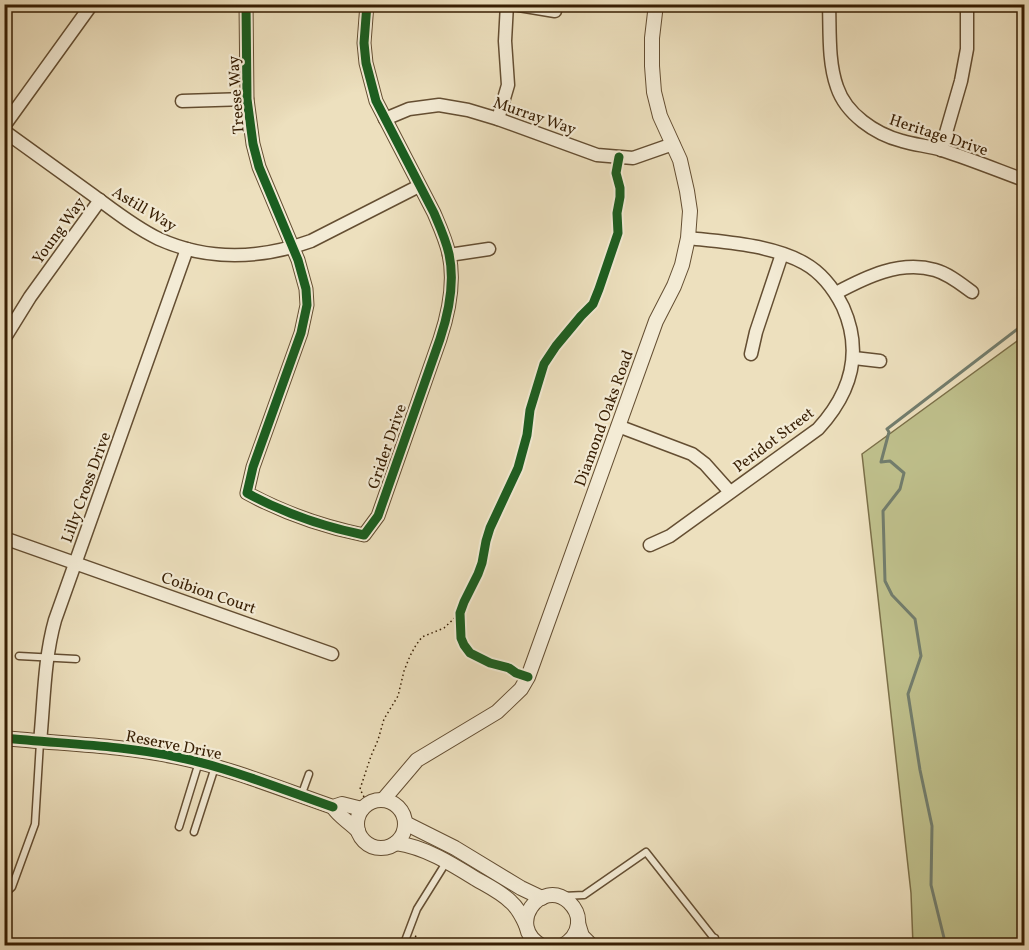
<svg xmlns="http://www.w3.org/2000/svg" width="1029" height="950" viewBox="0 0 1029 950" font-family="Vollkorn,serif">
	<style>
		.green { fill: #bfc08c; stroke: #7b6f48; stroke-width: 1.5 }
		.lines { fill: none; stroke-linecap: round; stroke-linejoin: round }
		.stream { stroke: #727d6d; stroke-width: 3 }
		.service-casing { stroke: #644e32; stroke-width: 9 }
		.minor-casing { stroke: #644e32; stroke-width: 15 }
		.tertiary-casing { stroke: #644e32; stroke-width: 16 }
		.path { stroke: #371e03; stroke-width: 1.5; stroke-dasharray: 1.5 3; stroke-linecap: butt }
		.service { stroke: #f3ebd5; stroke-width: 6 }
		.minor { stroke: #f3ebd5; stroke-width: 12 }
		.tertiary { stroke: #f3ebd5; stroke-width: 14 }
		.cycleway-casing { stroke: #f3ebd5; stroke-width: 13 }
		.cycleway { stroke: #1b5e20; stroke-width: 9 }
		.labels { text-anchor: middle; stroke-width: 4.5; stroke-linejoin: round; paint-order: stroke }
		.street-label { font-size: 16px; fill: #371e03; stroke: #f3ebd5 }
	</style>
	<rect width="100%" height="100%" fill="#ede0be"/>
	<filter id="stains"><feTurbulence type="fractalNoise" baseFrequency=".00333" numOctaves="4"/><feColorMatrix values="0 0 0 0 .2 0 0 0 0 .09 0 0 0 0 .02 0 0 0 .5 -.17"/></filter>
	<radialGradient id="worn" r=".72"><stop offset=".6" stop-color="#630" stop-opacity="0"/><stop offset="1" stop-color="#630" stop-opacity=".3"/></radialGradient>
	<!-- green -->
	<polygon class="green" points="1024,336 1024,945 913,945 911,893 862,454"/>
	<g class="lines">
		<!-- stream -->
		<polyline class="stream" points="946,946 931,885 932,826 920,770 908,694 921,656 915,619 892,595 885,581 883,511 900,489 904,473 890,461 881,462 889,432 887,429 1024,324"/>
		<defs>
			<g id="service">
				<polyline points="19,656 76,659"/>
				<polyline points="301,796 309,774"/>
				<polyline points="179,827 199,762"/>
				<polyline points="194,832 215,767"/>
				<polyline points="4,894 12,887 35,824 40,742"/>
				<polyline points="563,896 584,895 646,852 720,946"/>
				<polyline points="403,946 417,909 447,861"/>
				<polyline points="706,946 715,938"/>
			</g>
			<g id="minor">
				<path d="M246,4L247,99L253,144L259,167L298,260L306,289L307,305L301,333L253,467L247,493C282,512 325,527 364,535L378,516L440,339C449,312 455,282 449,254C446,240 440,227 434,213L376,101L366,63L364,43L367,4"/>
				<polyline points="513,4 555,11"/>
				<path d="M829,4C830,31 828,62 837,87C846,114 875,134 902,141C915,145 929,146 942,150C970,159 997,170 1024,180"/>
				<polyline points="182,101 247,99"/>
				<polyline points="385,119 409,109 439,105 468,110 498,119 597,155 633,158 673,144"/>
				<polyline points="498,119 508,85 505,41 507,4"/>
				<polyline points="4,126 92,4"/>
				<path d="M4,131C33,152 62,173 90,193C112,209 134,227 159,239C208,261 261,259 311,241L419,186"/>
				<polyline points="941,150 961,81 967,49 967,4"/>
				<polyline points="449,255 489,249"/>
				<path d="M836,293C866,277 900,260 935,270C949,274 961,284 972,292"/>
				<polyline points="4,339 30,297 100,200"/>
				<polyline points="751,354 756,332 782,254"/>
				<polyline points="854,358 880,361"/>
				<polyline points="618,426 692,454 705,464 730,492"/>
				<polyline points="4,538 332,654"/>
				<path d="M650,545L670,536L818,429C851,393 863,352 843,307C834,289 822,273 804,263C772,245 725,242 688,238"/>
				<path d="M40,742C44,702 44,659 55,620L187,249"/>
			</g>
			<g id="tertiary">
				<path d="M4,738C62,744 121,745 177,757C230,768 281,789 333,807L342,804L362,809"/>
				<polyline points="383,800 417,760 497,712 521,689 528,677 656,321 674,286 682,265 688,238 690,211 687,191 680,160 660,116 654,92 652,66 652,38 656,4"/>
				<circle cx="381" cy="824" r="24"/>
				<path d="M333,807C339,817 350,822 358,831"/>
				<polyline points="405,823 455,848 521,888 542,898"/>
				<path d="M396,843C425,847 452,864 476,879C488,886 501,892 511,902C518,908 522,916 526,925"/>
				<polyline points="578,923 582,936 592,946"/>
				<path d="M542,946C505,926 541,877 569,902C575,908 579,916 578,924C577,934 571,941 562,946"/>
			</g>
		</defs>
		<!-- service casing -->
		<use href="#service" class="service-casing"/>
		<!-- minor casing -->
		<use href="#minor" class="minor-casing"/>
		<!-- tertiary casing -->
		<use href="#tertiary" class="tertiary-casing"/>
		<!-- path -->
		<g class="path">
			<polyline points="364,797 360,789 371,756 378,740 384,719 398,696 404,671 410,656 416,645 422,637 444,628 460,613"/>
			<polyline points="415,936 432,946"/>
		</g>
		<!-- service -->
		<use href="#service" class="service"/>
		<!-- minor -->
		<use href="#minor" class="minor"/>
		<!-- tertiary -->
		<use href="#tertiary" class="tertiary"/>
		<defs>
			<g id="cycleway">
				<path d="M246,4L247,99L253,144L259,167L298,260L306,289L307,305L301,333L253,467L247,493C282,512 325,527 364,535L378,516L440,339C449,312 455,282 449,254C446,240 440,227 434,213L376,101L366,63L364,43L367,4"/>
				<polyline points="528,677 516,673 509,668 490,663 470,653 464,645 461,638 460,613 464,602 478,574 482,563 486,541 490,528 518,468 527,435 530,410 544,364 556,346 581,316 593,304 599,289 618,233 617,213 620,197 620,188 616,173 619,157"/>
				<path d="M4,738C62,744 121,745 177,757C230,768 281,789 333,807"/>
			</g>
		</defs>
		<!-- cycleway casing -->
		<use href="#cycleway" class="cycleway-casing"/>
		<!-- cycleway -->
		<use href="#cycleway" class="cycleway"/>
	</g>
	<g class="labels">
		<!-- street labels -->
		<g class="street-label">
			<text transform="translate(235 95) rotate(-94)" y="6">Treese Way</text>
			<text transform="translate(535 115) rotate(19)" y="6">Murray Way</text>
			<text transform="translate(939 134) rotate(18)" y="6">Heritage Drive</text>
			<text transform="translate(145 208) rotate(31)" y="6">Astill Way</text>
			<text transform="translate(58 230) rotate(-54)" y="6">Young Way</text>
			<text transform="translate(603 418) rotate(-70)" y="6">Diamond Oaks Road</text>
			<text transform="translate(773 439) rotate(-37)" y="6">Peridot Street</text>
			<text transform="translate(386 446) rotate(-71)" y="6">Grider Drive</text>
			<text transform="translate(85 487) rotate(-70)" y="6">Lilly Cross Drive</text>
			<text transform="translate(209 592) rotate(19)" y="6">Coibion Court</text>
			<text transform="translate(174 744) rotate(11)" y="6">Reserve Drive</text>
		</g>
	</g>
	<!-- margin -->
	<rect width="1029" height="950" fill="none" stroke="#ede0be" stroke-width="24"/>
	<rect x="6" y="6" width="1017" height="938" fill="none" stroke="#371e03" stroke-width="3"/>
	<rect x="12" y="12" width="1005" height="926" fill="none" stroke="#371e03" stroke-width="1.5"/>
	<rect width="100%" height="100%" filter="url(#stains)"/>
	<rect width="100%" height="100%" fill="url(#worn)"/>
</svg>
